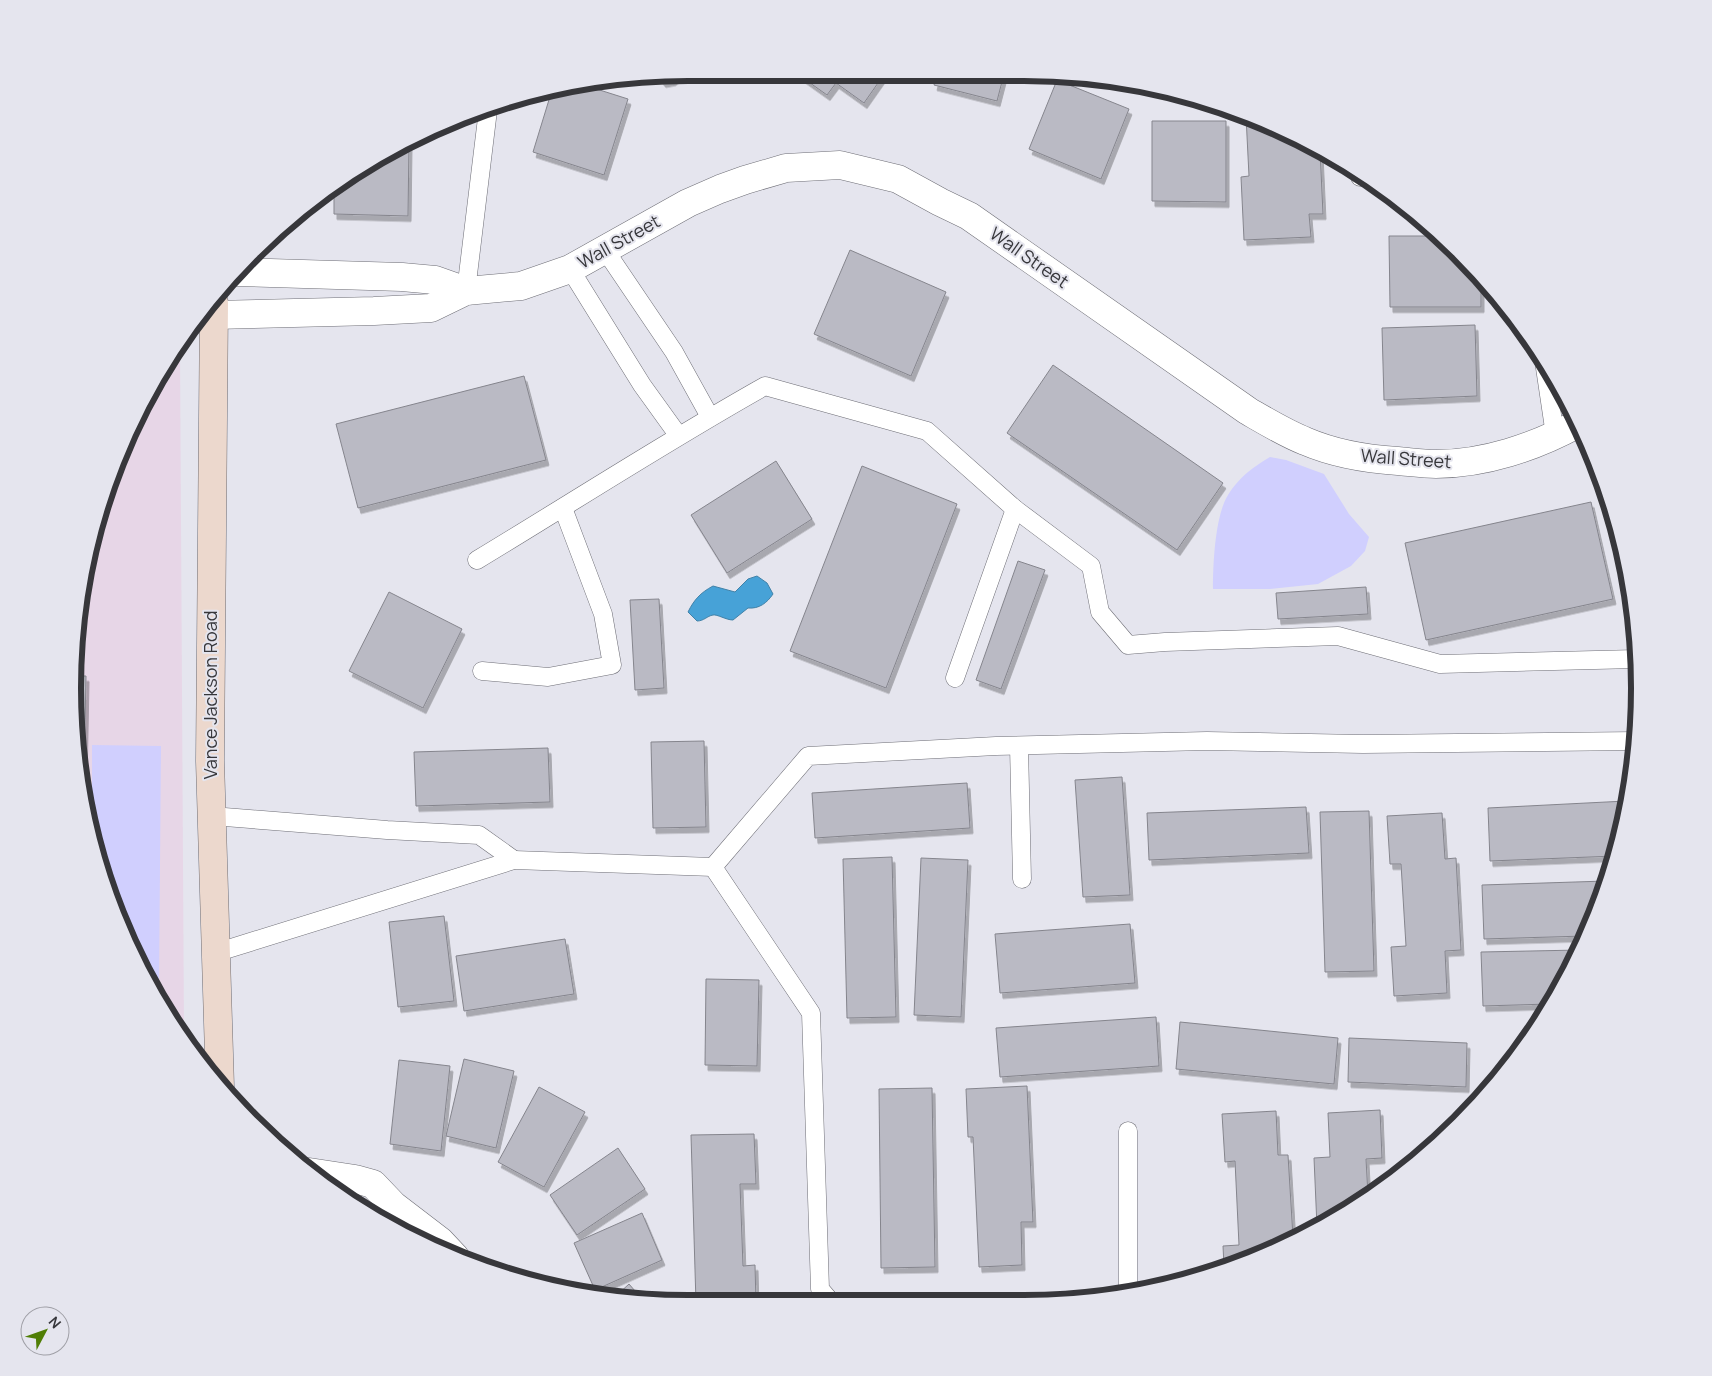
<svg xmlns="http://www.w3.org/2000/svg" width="1712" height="1376" viewBox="0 0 1712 1376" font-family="Manrope,sans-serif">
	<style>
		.education { fill: #e7d6e7 }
		.green { fill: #d0cffe }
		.water { fill: #47a2d7; stroke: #4282a8 }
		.building { fill: #babac4; stroke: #85858d; filter: url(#shadow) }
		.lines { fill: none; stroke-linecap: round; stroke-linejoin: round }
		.lane-casing { stroke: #6e6e76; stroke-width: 19 }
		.street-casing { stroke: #6e6e76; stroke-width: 29 }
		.secondary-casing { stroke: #6e6e76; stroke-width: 29 }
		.lane { stroke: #fff; stroke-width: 18 }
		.street { stroke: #fff; stroke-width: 28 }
		.secondary { stroke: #ecd8cd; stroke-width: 28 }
		.labels { text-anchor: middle; stroke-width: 4; stroke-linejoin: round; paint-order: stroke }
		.street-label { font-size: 18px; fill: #37373b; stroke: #e5e5ee }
		.rim { fill: none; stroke: #37373b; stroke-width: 6 }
	</style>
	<defs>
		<filter id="shadow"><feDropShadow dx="3" dy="5.5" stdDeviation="0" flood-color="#0004"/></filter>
	</defs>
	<rect width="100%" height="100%" fill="#e5e5ee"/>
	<!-- education -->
	<polygon class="education" points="180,348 184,1036 155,995 93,847 73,688 94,528 155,380"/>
	<!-- green -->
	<g class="green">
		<path d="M1270,457L1286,460L1324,474L1349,514L1369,537L1365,551L1351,566L1318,584L1270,589H1213C1213,564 1215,516 1228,495C1239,477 1253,467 1270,457Z"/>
		<polygon points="92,745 161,746 159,985 151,985 93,847 92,834"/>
	</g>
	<!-- water -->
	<path class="water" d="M757,576L767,583L773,594C767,603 759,609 748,608L733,620C726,620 717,614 713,615C707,616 704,621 697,621L688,612C694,600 700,593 713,586L735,592L748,579Z"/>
	<!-- building -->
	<g class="building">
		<polygon points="796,73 885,73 864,103 836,83 827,95"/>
		<polygon points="937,73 1004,74 997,101 934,85"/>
		<polygon points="680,74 673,80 663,82 658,76"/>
		<polygon points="1057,80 1129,109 1101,179 1029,149"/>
		<polygon points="587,86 628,99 604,175 533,152 552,90"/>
		<polygon points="1246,116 1320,150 1323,214 1309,214 1311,237 1244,240 1241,177 1249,176"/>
		<polygon points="1152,121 1226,121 1226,202 1152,201"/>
		<polygon points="409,143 408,216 334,214 334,190 381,155"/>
		<polygon points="1389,236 1440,236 1481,280 1481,307 1390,307"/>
		<polygon points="850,250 946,292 911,376 814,334"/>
		<polygon points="1475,325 1477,396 1384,400 1382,328"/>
		<polygon points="1053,365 1223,483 1177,550 1007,433"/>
		<polygon points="524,376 546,460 358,508 336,424"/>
		<polygon points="776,461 812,519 727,573 691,515"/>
		<polygon points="862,466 957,504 886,688 790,651"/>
		<polygon points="1591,502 1613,599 1426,640 1405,543"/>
		<polygon points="1018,561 1045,570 1001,689 976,680"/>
		<polygon points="1366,587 1368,614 1278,619 1276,593"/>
		<polygon points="389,592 462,629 423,708 349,671"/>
		<polygon points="659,599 664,688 635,690 630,600"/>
		<polygon points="74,676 86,676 84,776 73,688"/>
		<polygon points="704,741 706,827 653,828 651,742"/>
		<polygon points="548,748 550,802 416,806 414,752"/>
		<polygon points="1122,777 1130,895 1083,897 1075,780"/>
		<polygon points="967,783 970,828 815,838 812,793"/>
		<polygon points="1626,801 1618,848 1615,856 1490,861 1488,808"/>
		<polygon points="1306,807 1309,853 1149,860 1147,813"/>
		<polygon points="1369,811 1374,971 1325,972 1320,812"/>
		<polygon points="1442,813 1445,859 1456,858 1461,950 1445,951 1447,993 1394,996 1391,947 1406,946 1401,864 1390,864 1387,816"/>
		<polygon points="892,857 896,1017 847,1018 843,859"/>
		<polygon points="921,858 968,860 961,1017 914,1015"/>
		<polygon points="1606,881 1585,936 1484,939 1482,885"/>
		<polygon points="444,916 454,1001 398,1007 389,922"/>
		<polygon points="1130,924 1135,983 1000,993 995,934"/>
		<polygon points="565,939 574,994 464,1011 456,956"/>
		<polygon points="1580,950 1576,960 1549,1004 1483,1006 1481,952"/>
		<polygon points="706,979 759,980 757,1066 705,1065"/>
		<polygon points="1156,1017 1159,1066 1000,1077 996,1028"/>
		<polygon points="1180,1022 1338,1038 1334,1084 1176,1069"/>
		<polygon points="1349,1038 1467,1043 1466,1087 1348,1082"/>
		<polygon points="464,1059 514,1071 496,1148 446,1136"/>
		<polygon points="399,1060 450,1066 441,1151 390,1144"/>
		<polygon points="1027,1086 1033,1222 1021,1222 1022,1265 979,1267 973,1137 968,1137 966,1089"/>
		<polygon points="539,1087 585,1112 544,1187 498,1162"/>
		<polygon points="932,1088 935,1267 881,1268 879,1089"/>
		<polygon points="1380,1110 1382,1158 1366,1159 1368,1195 1331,1221 1317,1227 1314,1158 1330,1157 1328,1113"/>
		<polygon points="1276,1111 1278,1155 1288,1155 1293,1237 1224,1266 1223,1246 1239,1245 1235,1161 1225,1162 1222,1114"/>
		<polygon points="754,1134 756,1184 740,1184 743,1266 755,1265 756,1303 696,1303 691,1135"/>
		<polygon points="618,1148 645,1189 577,1235 550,1195"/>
		<polygon points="642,1213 662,1260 595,1290 574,1243"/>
		<polygon points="629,1284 642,1299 616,1296"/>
	</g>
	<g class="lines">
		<defs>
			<g id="lane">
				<polyline points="1360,177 1363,177"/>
				<polyline points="605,250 674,352 710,417"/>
				<polyline points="570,269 642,385 678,435"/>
				<polyline points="466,291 488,110"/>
				<polyline points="1544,361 1555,435"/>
				<path d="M477,560C573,502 667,441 765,386L927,431L1015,509L1091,566L1100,612L1128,645L1165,642L1338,636L1440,664L1636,659"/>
				<polyline points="482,671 548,677 612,665 603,614 563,508"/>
				<polyline points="955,678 1015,509"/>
				<polyline points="1019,746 1022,879"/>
				<polyline points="212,816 387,830 479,835 514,860"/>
				<polyline points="713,867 808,756 996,746 1207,741 1363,744 1636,741"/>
				<polyline points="713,867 811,1013 820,1289 832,1303"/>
				<polyline points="215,953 514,860 713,867"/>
				<polyline points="1128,1131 1128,1292"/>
			</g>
			<g id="street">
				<polyline points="238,272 402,277 435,280 466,291"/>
				<path d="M214,315L374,311L431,308L466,291L521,286L570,269L688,203L720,189L745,180L786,168L840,165L898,179L940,202L969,216L1248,411C1267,422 1285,433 1305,441C1335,454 1366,459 1398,461C1410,462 1423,464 1436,464C1484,464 1535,447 1577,424"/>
				<polyline points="309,1172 355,1179 373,1184 393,1205 440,1241 455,1257"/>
			</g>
			<polyline id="secondary" points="214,303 210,761 220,1087"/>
		</defs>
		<!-- lane casing -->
		<use href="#lane" class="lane-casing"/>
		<!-- street casing -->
		<use href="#street" class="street-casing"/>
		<!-- secondary casing -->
		<use href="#secondary" class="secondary-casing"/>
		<!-- lane -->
		<use href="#lane" class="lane"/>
		<!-- street -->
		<use href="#street" class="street"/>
		<!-- secondary -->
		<use href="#secondary" class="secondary"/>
	</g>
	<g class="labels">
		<!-- street labels -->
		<g class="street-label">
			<text transform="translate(619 242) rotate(-29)" y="6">Wall Street</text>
			<text transform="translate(1029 258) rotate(35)" y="6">Wall Street</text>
			<text transform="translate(1406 459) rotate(4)" y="6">Wall Street</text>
			<text transform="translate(211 695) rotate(-90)" y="6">Vance Jackson Road</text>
		</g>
	</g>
	<!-- crop -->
	<path d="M0 0H1712V1376H0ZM688 81H1024A607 607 0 0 1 1631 688V688A607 607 0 0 1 1024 1295H688A607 607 0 0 1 81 688V688A607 607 0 0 1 688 81Z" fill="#e5e5ee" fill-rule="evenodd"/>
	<path class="rim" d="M688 81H1024A607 607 0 0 1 1631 688V688A607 607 0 0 1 1024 1295H688A607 607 0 0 1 81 688V688A607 607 0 0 1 688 81Z"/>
	<!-- north arrow -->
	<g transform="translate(45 1331) rotate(49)"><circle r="24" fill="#e5e5ee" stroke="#9f9fa6"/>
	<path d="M0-4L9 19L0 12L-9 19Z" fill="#507e05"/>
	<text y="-8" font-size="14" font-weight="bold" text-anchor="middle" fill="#37373b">N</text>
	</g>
</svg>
